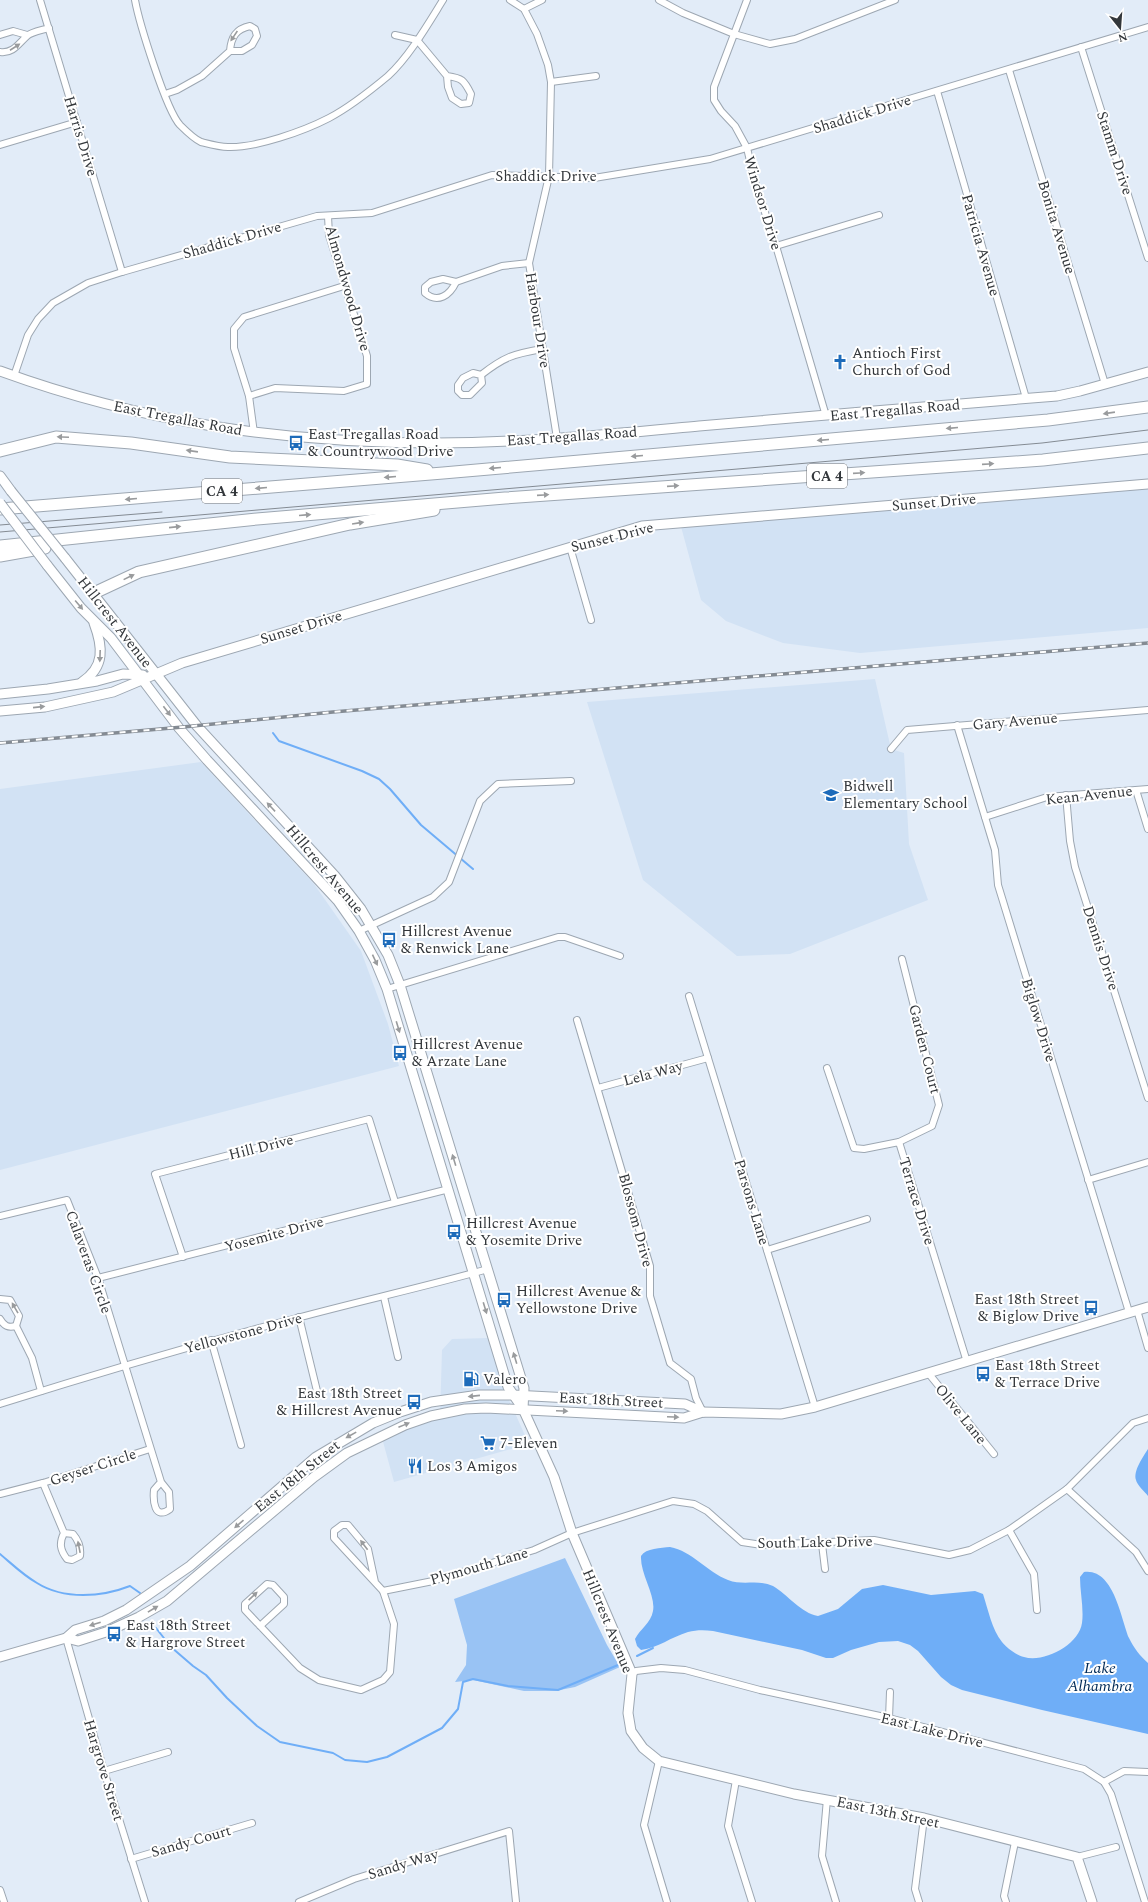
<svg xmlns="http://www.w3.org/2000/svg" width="1148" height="1902" viewBox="0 0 1148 1902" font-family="Spectral,serif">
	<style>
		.built { fill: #d2e2f4 }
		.green { fill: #99c3f4 }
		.water { fill: #6faef7 }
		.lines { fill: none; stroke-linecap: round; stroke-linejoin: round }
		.stream { stroke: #6faef7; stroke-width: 2 }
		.street-casing { stroke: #9da7b2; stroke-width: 8 }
		.secondary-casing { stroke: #9da7b2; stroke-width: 11 }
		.highway-casing { stroke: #9da7b2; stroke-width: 13 }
		.street { stroke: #fff; stroke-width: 6 }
		.secondary { stroke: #fff; stroke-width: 9 }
		.highway { stroke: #fff; stroke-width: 11 }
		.tram { stroke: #848b93; stroke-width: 1 }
		.rail-casing { stroke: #848b93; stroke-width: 3.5 }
		.rail { stroke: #fff; stroke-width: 2; stroke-dasharray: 6; stroke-linecap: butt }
		.secondary-bridge-casing { stroke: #9da7b2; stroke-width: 11; stroke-linecap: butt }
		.secondary-bridge { stroke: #fff; stroke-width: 9 }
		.oneway { fill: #999b9d }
		.labels { text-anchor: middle; stroke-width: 4; stroke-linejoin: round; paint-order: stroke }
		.shield { fill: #fff; stroke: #707376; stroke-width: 1 }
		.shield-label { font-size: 14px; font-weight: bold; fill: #33373b }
		.street-label { font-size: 15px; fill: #33373b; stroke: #fff }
		.poi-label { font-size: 15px; fill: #33373b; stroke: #fff; text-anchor: start }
		.water-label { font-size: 16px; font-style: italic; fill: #002a57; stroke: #fff }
	</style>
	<rect width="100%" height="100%" fill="#e2ecf8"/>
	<!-- built -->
	<g class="built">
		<polygon points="1148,484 1148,628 860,653 783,643 726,621 701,600 680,523"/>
		<polygon points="875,679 891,749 904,753 909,844 928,900 790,954 737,956 643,880 587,702"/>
		<polygon points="201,762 314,884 361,951 388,1024 399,1066 0,1170 0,789"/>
		<polygon points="488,1338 509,1400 529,1444 394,1482 382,1438 426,1420 440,1417 442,1350 452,1339"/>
	</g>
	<!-- green -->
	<polygon class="green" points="565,1558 607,1645 620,1667 575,1687 555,1691 524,1691 473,1680 455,1682 466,1665 467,1645 454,1599"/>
	<!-- water -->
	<g class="water">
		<path d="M1148,1449V1496C1145,1492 1137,1485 1136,1480C1133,1471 1143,1457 1148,1449Z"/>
		<path d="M670,1547C692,1551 707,1572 728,1580C743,1586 758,1579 773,1586C788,1595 801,1613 818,1616L838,1609L862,1589L883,1585L931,1595L975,1591L983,1594C988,1609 992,1630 1002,1642C1007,1648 1016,1655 1024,1657C1044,1663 1079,1645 1082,1623C1084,1609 1080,1592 1080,1577L1084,1572C1114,1568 1121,1619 1129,1638C1134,1648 1140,1656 1148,1663V1734L1042,1710L962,1690L951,1685L941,1677L918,1651L910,1645L898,1641L879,1642L851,1650L833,1658H826L802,1650L713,1631C704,1630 696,1630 688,1632C671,1637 658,1648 641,1650L637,1646L635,1639C640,1629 651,1623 653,1611C656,1595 640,1574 641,1556C646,1548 661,1548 670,1547Z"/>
	</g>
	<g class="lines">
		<!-- stream -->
		<g class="stream">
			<polyline points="273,733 279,741 362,771 379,779 390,789 421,825 473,869"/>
			<path d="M0,1554C12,1564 23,1575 37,1583C64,1600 102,1597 130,1586L140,1593"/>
			<polyline points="156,1628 171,1647 193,1666 206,1675 227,1698 257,1726 280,1742 333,1753 345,1760 367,1762 387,1757 442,1728 458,1709 463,1682 473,1679 508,1686 558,1690 618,1665"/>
			<polyline points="637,1656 653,1648"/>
		</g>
		<defs>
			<g id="street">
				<polyline points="40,0 122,272"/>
				<path d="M135,0C139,22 166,110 180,125C185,130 194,139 201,142C209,144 220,147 228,147C256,148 304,131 329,118C350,107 370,91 388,76C409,57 428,24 443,0"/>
				<polyline points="510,0 524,9 537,34 548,65 551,82 549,176 529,263 557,438"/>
				<polyline points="659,0 683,13 734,34 770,44 795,39 895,0"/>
				<polyline points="747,0 714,87 714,100 721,111 735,126 747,148 755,182 776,246 826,416"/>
				<polyline points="524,9 542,0"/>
				<polyline points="0,35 13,31 27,35"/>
				<path d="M395,35L417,40L447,76L448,87L452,98L461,104L469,103L471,94C464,80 462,78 447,76"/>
				<polyline points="1081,47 1148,258"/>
				<path d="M0,52C13,54 19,43 27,36C31,32 43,30 49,28"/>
				<polyline points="1009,70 1105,384"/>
				<polyline points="551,82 596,76"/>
				<polyline points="937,91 1026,398"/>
				<path d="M165,94L177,90L202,76L230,51H242L252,45L257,36L255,29L250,26C236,29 231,37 230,51"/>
				<polyline points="0,145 77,122"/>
				<polyline points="776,246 879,215"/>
				<path d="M443,279L456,282C450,295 438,304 425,293V287L431,282Z"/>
				<polyline points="456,282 502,266 529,263"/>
				<polygon points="473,373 481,375 482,383 470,395 462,395 458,391 458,385 463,378"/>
				<path d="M481,375C504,357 513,354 542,349"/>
				<polyline points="14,376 28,335 38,319 53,303 88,283 122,272 317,216 372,213 492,175 594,178 710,159 1148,27"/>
				<polyline points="249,396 275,388 344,391 367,384 367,356 329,235 328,216"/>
				<polyline points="254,433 249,396 234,348 234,329 244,317 344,286"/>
				<polyline points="570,547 591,620"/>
				<polyline points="957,725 995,850 998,885 1129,1312"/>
				<polyline points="891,749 907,730 1148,710"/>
				<polyline points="1136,790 1148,829"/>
				<polyline points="1066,795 1070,841 1075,867 1148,1098"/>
				<polyline points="985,817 1047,797 1148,789"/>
				<polyline points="359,931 433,897 449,882 480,801 498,784 571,781"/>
				<polyline points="387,989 558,937 565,937 620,956"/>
				<polyline points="689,996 815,1407"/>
				<polyline points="577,1020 650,1266 650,1296 670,1363 691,1379 696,1398 703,1412"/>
				<polyline points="827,1068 854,1148 864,1149 899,1142 967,1362"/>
				<polyline points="598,1088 708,1058"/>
				<polyline points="899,1142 932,1126 939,1105 902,959"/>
				<polyline points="1088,1180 1148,1162"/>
				<path d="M0,1216L67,1200L98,1278L161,1482L169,1492L170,1509C154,1521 153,1500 154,1490L161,1482"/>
				<polyline points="767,1250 867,1219"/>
				<polyline points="183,1257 155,1174 369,1119 395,1202"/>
				<polyline points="98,1278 449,1189"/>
				<polyline points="384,1297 398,1357"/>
				<polyline points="0,1299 10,1300 19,1316 16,1326"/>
				<polyline points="1137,1310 1148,1348"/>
				<polyline points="299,1317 317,1391"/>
				<path d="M0,1319C4,1326 8,1328 16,1326"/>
				<polyline points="16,1326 32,1358 41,1391"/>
				<polyline points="211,1340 241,1445"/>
				<polyline points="929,1374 994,1454"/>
				<path d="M0,1404C98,1373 197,1344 297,1318C360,1301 424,1287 488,1269"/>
				<path d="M43,1483L64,1533C59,1543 60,1550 67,1559L72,1560L80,1556C81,1548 79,1541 73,1534L64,1533"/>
				<polyline points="1067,1489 1136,1552 1148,1571"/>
				<polyline points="0,1494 43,1483 150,1449"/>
				<polyline points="1009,1530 1034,1574 1037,1610"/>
				<polyline points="822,1544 825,1569"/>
				<polyline points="383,1591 433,1581 534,1550 572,1533 673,1501 694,1504 707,1511 742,1542 762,1545 874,1540 949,1555 970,1550 1009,1530 1067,1489 1133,1423 1148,1418"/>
				<polyline points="260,1626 284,1604 284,1597 273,1585 267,1584 245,1604 245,1610 300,1668 319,1680 361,1690 383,1680 390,1672 394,1624 383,1591 334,1538 334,1531 342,1525 348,1525 368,1549 375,1582"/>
				<polyline points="66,1638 104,1771 145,1902"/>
				<polyline points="632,1674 636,1671 661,1668 685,1670 760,1690 889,1718 1084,1769 1104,1782 1111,1794 1145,1902"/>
				<polyline points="889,1718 890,1692"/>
				<polyline points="659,1761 644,1825 667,1902"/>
				<polyline points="104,1771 168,1752"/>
				<polyline points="736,1780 728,1826 752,1902"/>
				<polyline points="1104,1782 1124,1771 1148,1772"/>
				<polyline points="827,1799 822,1856 836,1902"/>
				<polyline points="1077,1857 1116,1847"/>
				<polyline points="131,1859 252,1823"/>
				<polyline points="0,1890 4,1902"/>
				<polyline points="299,1902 354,1879 509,1831 516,1902"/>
				<polyline points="919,1902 915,1889 924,1818"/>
				<polyline points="1006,1902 1004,1896 1015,1842"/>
			</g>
			<g id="secondary">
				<path d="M0,371C142,423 286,443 437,443C524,443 612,434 699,426C818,416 938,405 1057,396L1080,391L1148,372"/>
				<polyline points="0,476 11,491"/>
				<polyline points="65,558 197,726 335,876 361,909 388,955 400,985 524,1388 523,1409"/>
				<polyline points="47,565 81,608 111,638 179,728 207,760 338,901 359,931 375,960 387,989 508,1387 523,1409 554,1477 572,1533 632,1674 628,1713 631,1731 643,1748 659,1761 794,1794 924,1818 1077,1857 1092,1902"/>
				<path d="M82,682C105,667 103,647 94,623"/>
				<polyline points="0,694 48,689 97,681 123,674 143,675"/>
				<polyline points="0,711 45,707 113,692 182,663 642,526 1148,484"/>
				<polyline points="66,1638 78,1641 106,1632 139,1617 167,1601 314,1477 347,1453 405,1425 431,1416 465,1409 486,1408 684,1418 703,1412 781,1414 815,1407 1148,1307"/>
				<polyline points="0,1657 66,1638 75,1630 104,1621 126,1610 190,1566 316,1457 373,1423 400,1412 431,1402 479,1395 513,1395 685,1404 703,1412"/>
			</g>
			<g id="highway">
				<polyline points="0,451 56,437 131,443 230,457 397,465 427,470"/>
				<polyline points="0,509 443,473 1048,420 1148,407"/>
				<polyline points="0,546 257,519 505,498 1043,460 1148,448"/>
				<polyline points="0,556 45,548"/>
				<polyline points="94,593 139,572 350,524 434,510"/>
			</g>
		</defs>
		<!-- street casing -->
		<use href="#street" class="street-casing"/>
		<!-- secondary casing -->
		<use href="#secondary" class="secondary-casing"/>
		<!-- highway casing -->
		<use href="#highway" class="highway-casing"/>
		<!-- street -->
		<use href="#street" class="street"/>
		<!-- secondary -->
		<use href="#secondary" class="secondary"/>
		<!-- highway -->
		<use href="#highway" class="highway"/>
		<!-- tram -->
		<g class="tram">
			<polyline points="0,525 162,512"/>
			<polyline points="0,532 1042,443 1148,430"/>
		</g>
		<defs>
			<polyline id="rail" points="0,743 183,727 333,712 1148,643"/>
		</defs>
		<!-- rail casing -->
		<use href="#rail" class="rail-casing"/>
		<!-- rail -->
		<use href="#rail" class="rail"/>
		<defs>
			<g id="secondary-bridge">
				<polyline points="11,491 65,558"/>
				<polyline points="0,503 47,565"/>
			</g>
		</defs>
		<!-- secondary-bridge casing -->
		<use href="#secondary-bridge" class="secondary-bridge-casing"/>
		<!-- secondary-bridge -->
		<use href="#secondary-bridge" class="secondary-bridge"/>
	</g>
	<!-- one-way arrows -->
	<defs><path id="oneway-solid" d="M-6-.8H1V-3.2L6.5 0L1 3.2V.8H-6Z"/></defs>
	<g class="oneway">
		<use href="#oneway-solid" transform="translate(234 36) rotate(124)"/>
		<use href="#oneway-solid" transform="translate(15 47) rotate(-33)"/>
		<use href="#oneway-solid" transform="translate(1109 413) rotate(172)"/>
		<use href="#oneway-solid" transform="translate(952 428) rotate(175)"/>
		<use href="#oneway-solid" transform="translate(63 437) rotate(-178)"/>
		<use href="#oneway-solid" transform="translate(823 440) rotate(175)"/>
		<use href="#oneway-solid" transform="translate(192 451) rotate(-172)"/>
		<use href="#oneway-solid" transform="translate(637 456) rotate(175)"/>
		<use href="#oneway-solid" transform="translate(988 464) rotate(-4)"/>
		<use href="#oneway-solid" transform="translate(495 468) rotate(175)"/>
		<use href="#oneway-solid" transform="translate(859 473) rotate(-4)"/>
		<use href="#oneway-solid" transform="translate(390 477) rotate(175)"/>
		<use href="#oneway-solid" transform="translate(673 486) rotate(-4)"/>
		<use href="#oneway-solid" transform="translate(261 488) rotate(175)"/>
		<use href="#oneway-solid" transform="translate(543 495) rotate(-4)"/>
		<use href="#oneway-solid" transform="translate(131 499) rotate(175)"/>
		<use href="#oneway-solid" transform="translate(305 515) rotate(-5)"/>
		<use href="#oneway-solid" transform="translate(358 523) rotate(-9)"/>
		<use href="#oneway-solid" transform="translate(175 527) rotate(-6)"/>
		<use href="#oneway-solid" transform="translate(129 577) rotate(-26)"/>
		<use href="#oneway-solid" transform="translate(79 605) rotate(50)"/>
		<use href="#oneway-solid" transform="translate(100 656) rotate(92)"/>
		<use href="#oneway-solid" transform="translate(39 707) rotate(-6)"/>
		<use href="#oneway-solid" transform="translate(167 711) rotate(53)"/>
		<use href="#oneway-solid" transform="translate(271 807) rotate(-133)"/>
		<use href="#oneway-solid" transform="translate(375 960) rotate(65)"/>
		<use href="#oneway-solid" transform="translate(398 1027) rotate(73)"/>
		<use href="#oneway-solid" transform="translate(454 1160) rotate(-107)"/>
		<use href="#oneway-solid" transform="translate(15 1308) rotate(-120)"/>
		<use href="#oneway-solid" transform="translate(485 1308) rotate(73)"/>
		<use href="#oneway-solid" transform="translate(515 1358) rotate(-107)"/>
		<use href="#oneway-solid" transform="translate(474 1396) rotate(174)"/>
		<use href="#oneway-solid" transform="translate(562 1411) rotate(3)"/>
		<use href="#oneway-solid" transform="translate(673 1417) rotate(3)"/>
		<use href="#oneway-solid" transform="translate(404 1425) rotate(-22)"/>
		<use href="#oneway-solid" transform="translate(351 1435) rotate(151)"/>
		<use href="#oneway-solid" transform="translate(239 1524) rotate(139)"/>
		<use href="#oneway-solid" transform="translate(364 1545) rotate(-127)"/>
		<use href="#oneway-solid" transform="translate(79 1547) rotate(-101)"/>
		<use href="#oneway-solid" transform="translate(253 1596) rotate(-43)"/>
		<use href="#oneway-solid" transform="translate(153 1609) rotate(-31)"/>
		<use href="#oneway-solid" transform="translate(95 1624) rotate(162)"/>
	</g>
	<!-- icons -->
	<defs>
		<symbol id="church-bare" viewBox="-9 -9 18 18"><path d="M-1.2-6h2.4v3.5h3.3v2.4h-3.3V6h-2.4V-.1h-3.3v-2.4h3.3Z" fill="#1d6bba" stroke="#fff" stroke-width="2.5" paint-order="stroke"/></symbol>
		<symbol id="bus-bare" viewBox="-9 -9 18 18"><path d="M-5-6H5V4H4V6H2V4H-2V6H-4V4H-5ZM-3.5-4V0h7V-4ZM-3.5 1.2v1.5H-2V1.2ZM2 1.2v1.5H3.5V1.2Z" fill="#1d6bba" stroke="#fff" stroke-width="2.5" paint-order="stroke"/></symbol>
		<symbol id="school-bare" viewBox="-9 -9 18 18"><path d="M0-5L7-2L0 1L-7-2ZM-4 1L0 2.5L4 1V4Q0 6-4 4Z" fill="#1d6bba" stroke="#fff" stroke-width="2.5" paint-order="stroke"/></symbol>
		<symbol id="fuel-bare" viewBox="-9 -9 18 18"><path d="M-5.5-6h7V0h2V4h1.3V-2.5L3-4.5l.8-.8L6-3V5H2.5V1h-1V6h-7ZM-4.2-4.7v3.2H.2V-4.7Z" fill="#1d6bba" stroke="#fff" stroke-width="2.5" paint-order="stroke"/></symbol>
		<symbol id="supermarket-bare" viewBox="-9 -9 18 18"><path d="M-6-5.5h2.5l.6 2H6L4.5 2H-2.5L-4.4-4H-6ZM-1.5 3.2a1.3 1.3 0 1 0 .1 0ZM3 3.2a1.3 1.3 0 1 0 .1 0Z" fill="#1d6bba" stroke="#fff" stroke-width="2.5" paint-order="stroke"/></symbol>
		<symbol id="restaurant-bare" viewBox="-9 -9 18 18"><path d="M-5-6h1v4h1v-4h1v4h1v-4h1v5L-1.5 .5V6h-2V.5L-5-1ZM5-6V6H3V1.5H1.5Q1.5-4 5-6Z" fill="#1d6bba" stroke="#fff" stroke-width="2.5" paint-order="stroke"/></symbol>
	</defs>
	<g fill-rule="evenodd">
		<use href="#church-bare" x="829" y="351" width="22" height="22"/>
		<use href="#bus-bare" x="285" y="432" width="22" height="22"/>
		<use href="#school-bare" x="820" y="784" width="22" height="22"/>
		<use href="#bus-bare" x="378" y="929" width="22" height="22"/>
		<use href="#bus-bare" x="389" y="1042" width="22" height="22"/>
		<use href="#bus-bare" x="443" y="1221" width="22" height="22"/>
		<use href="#bus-bare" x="493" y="1289" width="22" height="22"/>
		<use href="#bus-bare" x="1080" y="1297" width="22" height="22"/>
		<use href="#bus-bare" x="972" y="1363" width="22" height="22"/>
		<use href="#fuel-bare" x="460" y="1368" width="22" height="22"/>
		<use href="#bus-bare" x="403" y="1391" width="22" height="22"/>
		<use href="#supermarket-bare" x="477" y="1432" width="22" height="22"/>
		<use href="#restaurant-bare" x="404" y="1455" width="22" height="22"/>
		<use href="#bus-bare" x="103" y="1623" width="22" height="22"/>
	</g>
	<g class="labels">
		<!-- shield labels -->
		<g class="shield">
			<rect x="807" y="464" width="40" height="24" rx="3"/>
			<rect x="202" y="479" width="40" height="24" rx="3"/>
		</g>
		<g class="shield-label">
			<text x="827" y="481">CA 4</text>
			<text x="222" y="496">CA 4</text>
		</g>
		<!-- street labels -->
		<g class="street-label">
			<text transform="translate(862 114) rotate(-17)" y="5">Shaddick Drive</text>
			<text transform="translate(81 136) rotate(73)" y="5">Harris Drive</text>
			<text transform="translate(1115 153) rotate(72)" y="5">Stamm Drive</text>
			<text x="546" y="181">Shaddick Drive</text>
			<text transform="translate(763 203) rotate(73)" y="5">Windsor Drive</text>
			<text transform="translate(1057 227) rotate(73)" y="5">Bonita Avenue</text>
			<text transform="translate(232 240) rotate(-16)" y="5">Shaddick Drive</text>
			<text transform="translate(981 245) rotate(74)" y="5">Patricia Avenue</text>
			<text transform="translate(348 288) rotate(74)" y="5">Almondwood Drive</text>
			<text transform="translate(538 320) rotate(81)" y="5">Harbour Drive</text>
			<text transform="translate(895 410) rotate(-5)" y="5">East Tregallas Road</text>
			<text transform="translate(178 418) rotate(11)" y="5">East Tregallas Road</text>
			<text transform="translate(572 436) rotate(-4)" y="5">East Tregallas Road</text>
			<text transform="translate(934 502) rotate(-5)" y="5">Sunset Drive</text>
			<text transform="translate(612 537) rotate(-14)" y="5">Sunset Drive</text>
			<text transform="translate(115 622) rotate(52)" y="5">Hillcrest Avenue</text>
			<text transform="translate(301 627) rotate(-17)" y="5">Sunset Drive</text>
			<text transform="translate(1015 721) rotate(-5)" y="5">Gary Avenue</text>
			<text transform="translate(1089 795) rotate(-6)" y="5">Kean Avenue</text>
			<text transform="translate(325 869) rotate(50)" y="5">Hillcrest Avenue</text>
			<text transform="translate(1101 948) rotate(72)" y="5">Dennis Drive</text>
			<text transform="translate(1039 1020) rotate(73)" y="5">Biglow Drive</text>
			<text transform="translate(925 1049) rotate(76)" y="5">Garden Court</text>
			<text transform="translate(653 1073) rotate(-15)" y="5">Lela Way</text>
			<text transform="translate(261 1147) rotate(-14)" y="5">Hill Drive</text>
			<text transform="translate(917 1201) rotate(73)" y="5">Terrace Drive</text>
			<text transform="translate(752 1202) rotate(73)" y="5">Parsons Lane</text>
			<text transform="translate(636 1220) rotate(75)" y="5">Blossom Drive</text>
			<text transform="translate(274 1234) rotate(-15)" y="5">Yosemite Drive</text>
			<text transform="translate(89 1262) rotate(70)" y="5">Calaveras Circle</text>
			<text transform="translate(243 1333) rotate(-15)" y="5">Yellowstone Drive</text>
			<text transform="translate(611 1400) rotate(3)" y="5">East 18th Street</text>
			<text transform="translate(961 1414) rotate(51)" y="5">Olive Lane</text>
			<text transform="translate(93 1467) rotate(-18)" y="5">Geyser Circle</text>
			<text transform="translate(297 1476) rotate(-39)" y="5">East 18th Street</text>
			<text transform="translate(815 1542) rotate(-1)" y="5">South Lake Drive</text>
			<text transform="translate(479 1566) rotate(-16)" y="5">Plymouth Lane</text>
			<text transform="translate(608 1621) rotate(68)" y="5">Hillcrest Avenue</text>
			<text transform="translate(932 1730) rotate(14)" y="5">East Lake Drive</text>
			<text transform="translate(104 1770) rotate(73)" y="5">Hargrove Street</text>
			<text transform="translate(888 1812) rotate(12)" y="5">East 13th Street</text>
			<text transform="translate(191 1841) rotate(-16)" y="5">Sandy Court</text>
			<text transform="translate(403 1864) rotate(-17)" y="5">Sandy Way</text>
		</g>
		<!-- poi labels -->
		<g class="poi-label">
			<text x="852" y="358">Antioch First<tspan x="852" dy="17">Church of God</tspan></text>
			<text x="308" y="439">East Tregallas Road<tspan x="308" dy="17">&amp; Countrywood Drive</tspan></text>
			<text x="843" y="791">Bidwell<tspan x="843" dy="17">Elementary School</tspan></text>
			<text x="401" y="936">Hillcrest Avenue<tspan x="401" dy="17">&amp; Renwick Lane</tspan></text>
			<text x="412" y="1049">Hillcrest Avenue<tspan x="412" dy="17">&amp; Arzate Lane</tspan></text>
			<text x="466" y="1228">Hillcrest Avenue<tspan x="466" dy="17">&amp; Yosemite Drive</tspan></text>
			<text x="516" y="1296">Hillcrest Avenue &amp;<tspan x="516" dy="17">Yellowstone Drive</tspan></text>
			<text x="1079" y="1304" text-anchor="end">East 18th Street<tspan x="1079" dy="17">&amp; Biglow Drive</tspan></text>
			<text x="995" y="1370">East 18th Street<tspan x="995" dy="17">&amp; Terrace Drive</tspan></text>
			<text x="483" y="1384">Valero</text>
			<text x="402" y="1398" text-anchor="end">East 18th Street<tspan x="402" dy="17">&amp; Hillcrest Avenue</tspan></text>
			<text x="500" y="1448">7-Eleven</text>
			<text x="427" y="1471">Los 3 Amigos</text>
			<text x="126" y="1630">East 18th Street<tspan x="126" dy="17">&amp; Hargrove Street</tspan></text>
		</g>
		<!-- water labels -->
		<g class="water-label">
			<text x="1100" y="1673">Lake<tspan x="1100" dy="18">Alhambra</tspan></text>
		</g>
	</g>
	<!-- north arrow -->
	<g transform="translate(1120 28) rotate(163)" stroke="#ffffff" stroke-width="3" paint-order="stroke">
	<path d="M0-3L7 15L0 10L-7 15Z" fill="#33373b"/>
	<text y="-6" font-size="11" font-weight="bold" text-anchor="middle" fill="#33373b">N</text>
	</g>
</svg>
